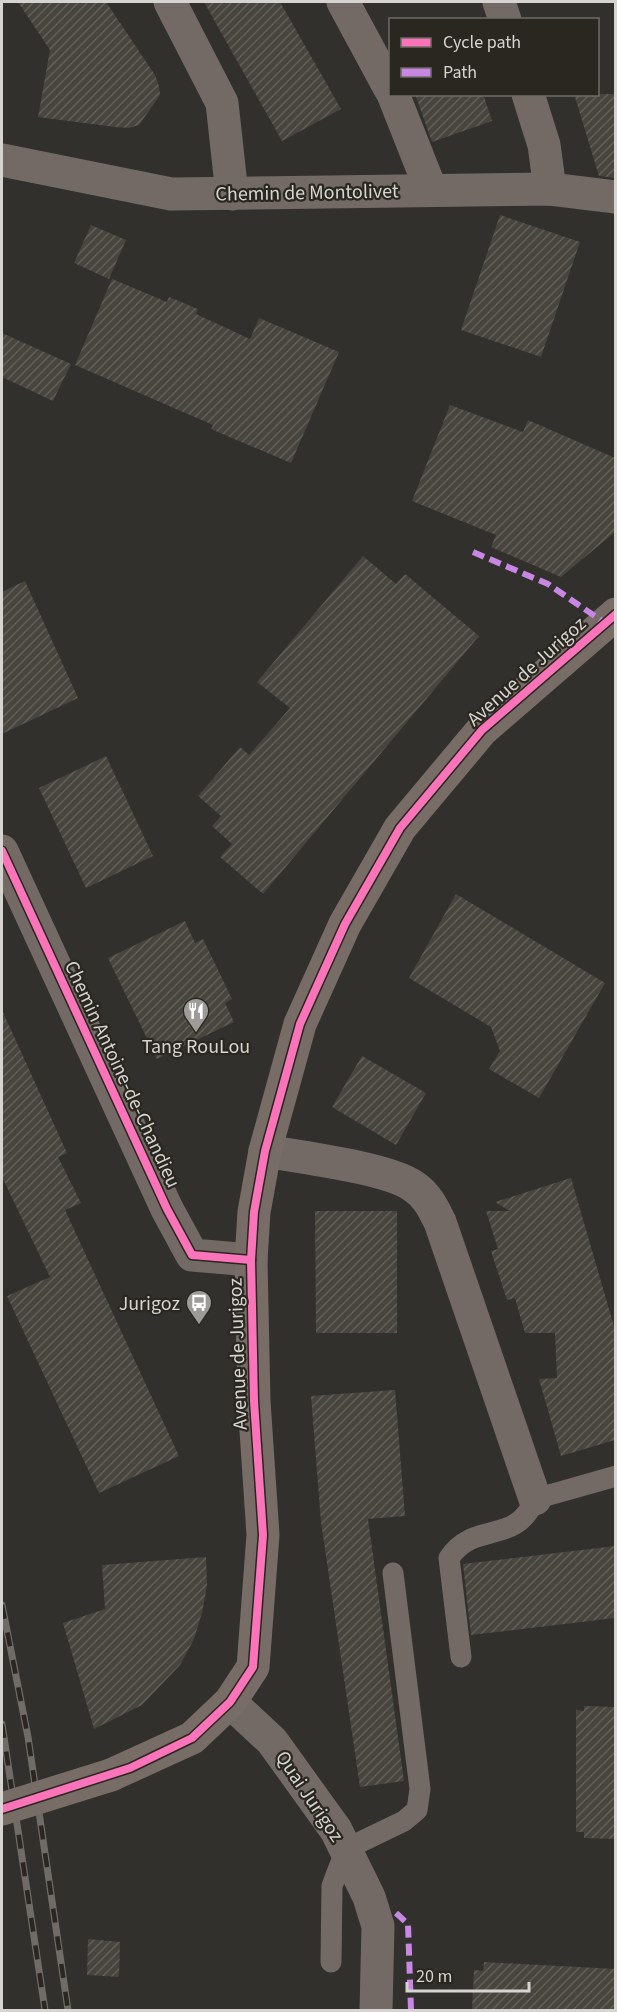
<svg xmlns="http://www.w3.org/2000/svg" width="617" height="2012" viewBox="0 0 617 2012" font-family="'Source Sans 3',sans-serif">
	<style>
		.building { fill: url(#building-hatch) }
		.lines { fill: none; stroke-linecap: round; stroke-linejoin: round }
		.lane { stroke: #736a65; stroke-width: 21 }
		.street { stroke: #736a65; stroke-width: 33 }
		.secondary { stroke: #776c66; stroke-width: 33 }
		.rail-casing { stroke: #6f6b67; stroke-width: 7 }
		.rail { stroke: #292720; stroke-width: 4.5; stroke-dasharray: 14; stroke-linecap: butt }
		.secondary-bridge { stroke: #776c66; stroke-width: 33 }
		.quiet { stroke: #c787e3; stroke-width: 6; stroke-dasharray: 12 6; stroke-linecap: butt }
		.cycleway-casing { stroke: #292720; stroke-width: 11 }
		.cycleway { stroke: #fb73b8; stroke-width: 8 }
		.labels { text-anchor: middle; stroke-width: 4.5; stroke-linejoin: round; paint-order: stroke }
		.street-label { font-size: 20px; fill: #d6d4d0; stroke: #292720 }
		.poi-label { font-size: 20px; fill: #d6d4d0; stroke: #292720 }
	</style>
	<defs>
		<pattern id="building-hatch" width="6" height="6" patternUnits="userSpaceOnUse" patternTransform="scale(1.5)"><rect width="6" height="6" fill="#48453e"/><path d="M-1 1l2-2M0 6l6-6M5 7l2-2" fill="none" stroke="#625f59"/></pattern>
	</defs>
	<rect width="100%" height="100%" fill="#31302c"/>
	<!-- building -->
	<g class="building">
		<polygon points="18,2 106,2 155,75 159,86 160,95 139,125 129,128 115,127 38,117 50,50"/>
		<polygon points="204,2 280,2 341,109 282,141"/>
		<polygon points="415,94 483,94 492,121 432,142"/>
		<polygon points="574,94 615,94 615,178 599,176"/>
		<polygon points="500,215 580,242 541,357 461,330"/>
		<polygon points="91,225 126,240 109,279 74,263"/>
		<polygon points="112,279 167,302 169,297 198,309 196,314 250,339 259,318 339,352 291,463 211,429 213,425 75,365"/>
		<polygon points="2,333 71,364 53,401 2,377"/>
		<polygon points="450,405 523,432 528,420 615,458 615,532 561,577 491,547 496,535 412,501"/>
		<polygon points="363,556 396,584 405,574 479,636 263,894 220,857 232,844 212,826 221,816 198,796 240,747 249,755 290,708 257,682"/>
		<polygon points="25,581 78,698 2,734 2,592"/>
		<polygon points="106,756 153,856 86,888 39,788"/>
		<polygon points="456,894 605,983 539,1098 489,1069 500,1051 491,1027 409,978"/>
		<polygon points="185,921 195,943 203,939 232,999 225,1003 234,1022 157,1059 108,958"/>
		<polygon points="2,1010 67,1153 58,1157 81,1203 65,1210 179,1456 99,1493 7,1296 50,1277 2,1177"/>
		<polygon points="362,1056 426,1093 396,1145 332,1107"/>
		<polygon points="571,1178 615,1330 615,1440 561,1456 539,1379 557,1378 555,1333 525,1333 515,1298 507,1300 491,1251 498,1249 486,1211 510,1211 495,1202"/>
		<polygon points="315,1211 397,1211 397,1333 316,1333"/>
		<polygon points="395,1390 405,1516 368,1519 404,1781 360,1787 321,1522 311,1396"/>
		<polygon points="615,1546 615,1618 471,1635 463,1564"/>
		<polygon points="206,1557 207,1585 202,1613 194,1639 180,1665 142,1705 94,1729 63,1623 105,1609 102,1565"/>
		<polygon points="584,1706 615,1707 615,1839 584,1838 584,1832 576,1832 576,1710 584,1711"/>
		<polygon points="88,1939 120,1942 119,1977 87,1975"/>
		<polygon points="484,1962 615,1969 615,2010 472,2010 474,1970 483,1971"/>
	</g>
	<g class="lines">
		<!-- lane -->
		<g class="lane">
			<path d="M461,1657L449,1558C476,1519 515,1547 535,1499L616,1476"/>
			<polyline points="331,1962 332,1886 346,1849 404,1821 417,1810 420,1789 393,1573"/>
		</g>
		<!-- street -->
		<g class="street">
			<polyline points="170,2 222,103 232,194"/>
			<polyline points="343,2 390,89"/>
			<polyline points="499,2 505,20"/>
			<polyline points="393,94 431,190"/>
			<polyline points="528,94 544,145 550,189"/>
			<polyline points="2,160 171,194 550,189 616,197"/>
			<polyline points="2,851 167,1209 192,1255 251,1260"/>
			<path d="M265,1151C299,1157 388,1168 413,1186C427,1195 433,1208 440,1222L535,1499"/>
			<polyline points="230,1702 272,1741 336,1830 369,1897 378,1926 376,2010"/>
		</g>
		<!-- secondary -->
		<polyline class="secondary" points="111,1775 192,1738 230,1702 253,1667 263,1535 254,1401 251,1260 254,1212 265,1151 300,1024 345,924 400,828 482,730 616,614"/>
		<defs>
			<g id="rail">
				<polyline points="2,1605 28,1737 68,2010"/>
				<polyline points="2,1724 45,2010"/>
			</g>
		</defs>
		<!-- rail casing -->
		<use href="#rail" class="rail-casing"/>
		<!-- rail -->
		<use href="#rail" class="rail"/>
		<!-- secondary-bridge -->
		<polyline class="secondary-bridge" points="2,1809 111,1775"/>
		<!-- quiet -->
		<g class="quiet">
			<polyline points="473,552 548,584 605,623"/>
			<polyline points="396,1913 408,1924 411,2010"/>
		</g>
		<defs>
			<g id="cycleway">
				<polyline points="2,851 167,1209 192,1255 251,1260"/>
				<polyline points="2,1809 130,1768 192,1738 230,1702 253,1667 263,1535 254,1401 251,1260 254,1212 265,1151 300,1024 345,924 400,828 482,730 616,614"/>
			</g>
		</defs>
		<!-- cycleway casing -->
		<use href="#cycleway" class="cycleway-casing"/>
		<!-- cycleway -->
		<use href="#cycleway" class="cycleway"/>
	</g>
	<!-- icons -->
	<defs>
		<symbol id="restaurant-pin" viewBox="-11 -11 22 30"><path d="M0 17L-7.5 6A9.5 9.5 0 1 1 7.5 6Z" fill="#9c9b97" stroke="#292720"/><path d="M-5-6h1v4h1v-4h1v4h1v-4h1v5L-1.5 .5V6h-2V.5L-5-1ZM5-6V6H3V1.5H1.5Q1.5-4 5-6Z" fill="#fff"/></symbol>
		<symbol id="bus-pin" viewBox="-11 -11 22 30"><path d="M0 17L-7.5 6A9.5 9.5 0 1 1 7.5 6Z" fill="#9c9b97" stroke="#292720"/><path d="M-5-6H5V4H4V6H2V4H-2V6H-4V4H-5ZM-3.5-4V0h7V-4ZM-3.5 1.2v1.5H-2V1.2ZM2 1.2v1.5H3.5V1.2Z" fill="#fff"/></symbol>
	</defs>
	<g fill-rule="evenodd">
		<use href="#restaurant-pin" x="181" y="996" width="30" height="40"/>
		<use href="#bus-pin" x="184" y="1288" width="30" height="40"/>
	</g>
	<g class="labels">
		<!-- street labels -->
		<g class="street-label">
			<text transform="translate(307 192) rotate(-1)" y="7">Chemin de Montolivet</text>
			<text transform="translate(526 671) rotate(-42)" y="7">Avenue de Jurigoz</text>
			<text transform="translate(123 1074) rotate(65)" y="7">Chemin Antoine-de-Chandieu</text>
			<text transform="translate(237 1354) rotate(-92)" y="7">Avenue de Jurigoz</text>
			<text transform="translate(310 1796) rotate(56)" y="7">Quai Jurigoz</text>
		</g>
		<!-- poi labels -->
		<g class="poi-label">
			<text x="196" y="1053">Tang RouLou</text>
			<text x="180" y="1310" text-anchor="end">Jurigoz</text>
		</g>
	</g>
	<!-- border -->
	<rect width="617" height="2012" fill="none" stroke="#d6d4d0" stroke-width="6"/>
	<!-- legend -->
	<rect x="389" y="18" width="210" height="78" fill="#292720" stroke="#6e6c66" stroke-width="1.5"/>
	<rect x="401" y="38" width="30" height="9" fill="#fb73b8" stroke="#6e6c66" stroke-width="1.5"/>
	<text x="443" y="48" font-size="18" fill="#d6d4d0">Cycle path</text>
	<rect x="401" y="68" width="30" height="9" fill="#c787e3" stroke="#6e6c66" stroke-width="1.5"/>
	<text x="443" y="78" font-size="18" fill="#d6d4d0">Path</text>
	<!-- scale -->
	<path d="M407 1982v9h122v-9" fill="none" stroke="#d6d4d0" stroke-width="3"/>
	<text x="416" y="1982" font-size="18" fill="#d6d4d0" stroke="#292720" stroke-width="4.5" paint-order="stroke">20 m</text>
</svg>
